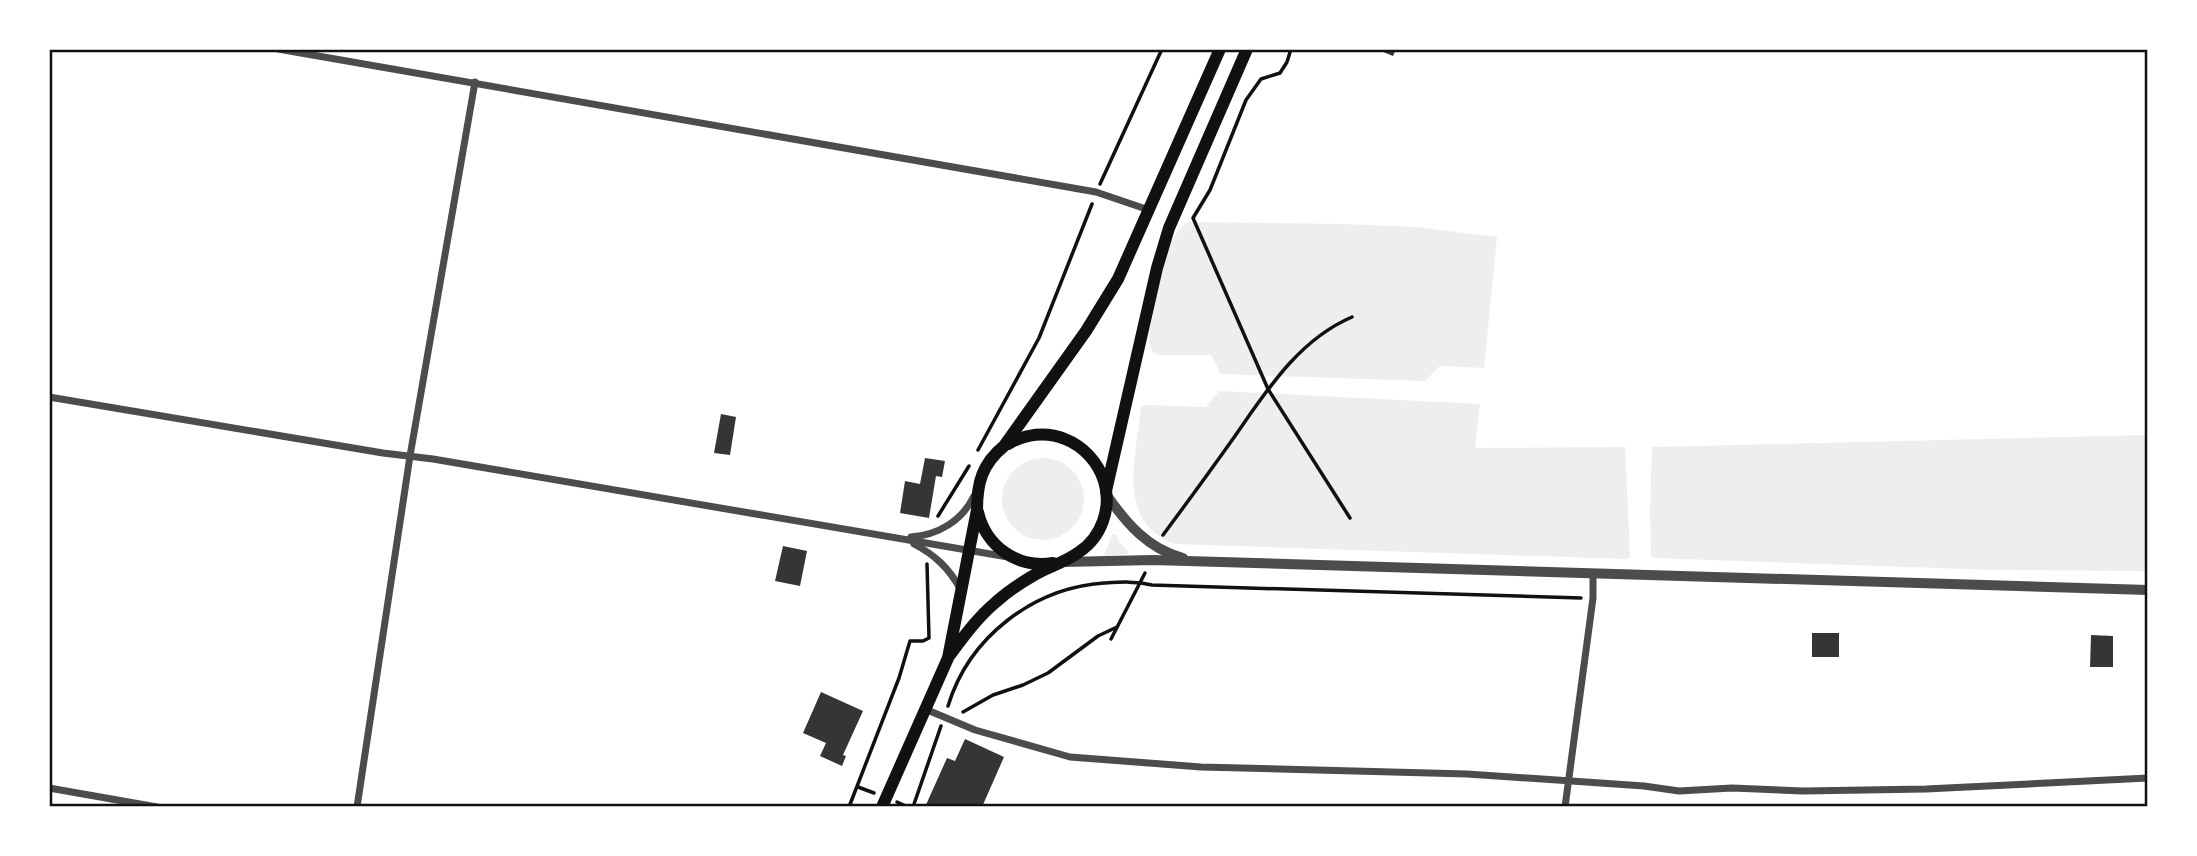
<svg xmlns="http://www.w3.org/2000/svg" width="2197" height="856" viewBox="0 0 2197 856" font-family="Lora,serif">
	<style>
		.green { fill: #eee }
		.building { fill: #353535 }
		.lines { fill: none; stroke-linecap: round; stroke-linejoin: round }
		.path { stroke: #111; stroke-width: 3.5 }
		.minor { stroke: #4c4c4c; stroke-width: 7 }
		.tertiary { stroke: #4c4c4c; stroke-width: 10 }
		.secondary { stroke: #111; stroke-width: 12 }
		.neatline { fill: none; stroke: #111; stroke-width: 2.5 }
	</style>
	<rect width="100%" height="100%" fill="#fff"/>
	<!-- green -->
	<g class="green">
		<path d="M1189,222L1343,224L1416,227L1497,237L1484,368L1440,366L1425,381L1221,374L1211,355H1158C1149,351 1149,345 1149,336C1154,309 1163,232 1189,222Z"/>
		<path d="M1219,391L1480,404L1475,448L1625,447L1630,557L1627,559L1175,544C1115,522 1136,457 1141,408L1145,405L1206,407Z"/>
		<polygon points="2148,435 2148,571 1992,570 1654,558 1651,555 1650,511 1652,447"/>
		<circle cx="1043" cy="499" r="41"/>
		<polygon points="1113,534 1116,534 1119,542 1129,552 1128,554 1105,556 1104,554"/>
	</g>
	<!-- building -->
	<g class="building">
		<polygon points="1376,49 1396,49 1393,56"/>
		<polygon points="721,414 736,417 730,455 714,453"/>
		<polygon points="925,458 945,461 942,477 936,476 929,518 900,513 905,481 920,484"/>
		<polygon points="783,546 807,551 800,586 775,581"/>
		<rect x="1812" y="633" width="27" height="24"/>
		<polygon points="2091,635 2113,636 2113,667 2090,667"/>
		<polygon points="821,692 863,711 843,755 846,756 842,766 820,756 826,743 803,733"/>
		<polygon points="965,739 1004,757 982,807 925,807 947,758 955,761"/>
	</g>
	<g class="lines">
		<!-- path -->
		<g class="path">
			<polyline points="1291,49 1287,62 1280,73 1261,79 1246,100 1210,190 1193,218 1268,389 1350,518"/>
			<polyline points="1100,184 1162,49"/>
			<polyline points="978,450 1039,338 1092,204"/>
			<polyline points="938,516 969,466"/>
			<path d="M1163,535C1186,504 1208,474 1230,443C1264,395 1296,341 1352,317"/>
			<polyline points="1111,639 1145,573"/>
			<path d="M948,706C969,637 1033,588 1104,583C1121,582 1136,581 1152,585L1581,598"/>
			<polyline points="963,712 993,695 1023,685 1048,673 1098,636 1117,627"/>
			<polyline points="858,787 874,793"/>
			<polyline points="897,802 908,807"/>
			<polyline points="849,807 899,678 910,641 923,641 929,638 927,564"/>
			<polyline points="913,807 941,726"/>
		</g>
		<!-- minor -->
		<g class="minor">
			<polyline points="278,49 1096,192 1149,210"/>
			<polyline points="49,397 383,453 433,459 1008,557"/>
			<path d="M911,537C938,535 962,521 974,496"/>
			<path d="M914,544C935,555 949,568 961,590"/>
			<polyline points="925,709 975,730 1070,757 1201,767 1467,774 1644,786 1679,791 1732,788 1803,791 1926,789 2148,778"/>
			<polyline points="49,788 157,807"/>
			<polyline points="357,807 410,456 475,82"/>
			<polyline points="1565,807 1593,598 1593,574"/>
		</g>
		<!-- tertiary -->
		<g class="tertiary">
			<path d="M1106,494C1126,523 1148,549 1183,558"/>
			<polyline points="1063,562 1153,560 2148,590"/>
		</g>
		<!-- secondary -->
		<g class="secondary">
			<polyline points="1106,491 1157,268 1169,228 1247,49"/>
			<path d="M978,512C986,546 1017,569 1053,563"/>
			<path d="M950,655C964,636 978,617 996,602C1008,591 1022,582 1036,574C1050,566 1066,562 1079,552C1102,537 1112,507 1104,481C1098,462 1083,446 1065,439C1046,431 1025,434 1008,444"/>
			<path d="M882,807L948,658L977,510C977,483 982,464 1004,446L1086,331L1118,279L1220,49"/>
		</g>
	</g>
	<!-- border -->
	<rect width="2197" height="856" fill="none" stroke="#ffffff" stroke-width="102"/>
	<rect x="51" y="51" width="2095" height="754" class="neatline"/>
</svg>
